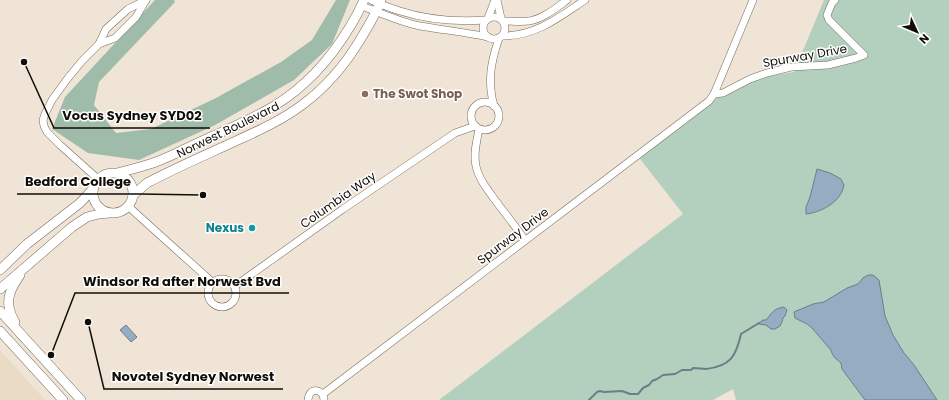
<svg xmlns="http://www.w3.org/2000/svg" width="949" height="400" viewBox="0 0 949 400" font-family="Poppins,sans-serif">
	<style>
		.built { fill: #eadbc5 }
		.green { fill: #b3d0be }
		.forest { fill: #9fbbaa }
		.water { fill: #95adc2; stroke: #6d7d8a }
		.lines { fill: none; stroke-linecap: round; stroke-linejoin: round }
		.stream { stroke: #6d7d8a; stroke-width: 2 }
		.minor-casing { stroke: #766d5f; stroke-width: 8 }
		.major-casing { stroke: #766d5f; stroke-width: 10 }
		.minor { stroke: #fff; stroke-width: 7 }
		.major { stroke: #fff; stroke-width: 9 }
		.education-dot { fill: #8d6e63; stroke: #fff; stroke-width: 1.5 }
		.culture-dot { fill: #0f9aa8; stroke: #fff; stroke-width: 1.5 }
		.labels { text-anchor: middle; stroke-width: 3; stroke-linejoin: round; paint-order: stroke }
		.street-label { font-size: 12px; fill: #110d08; stroke: #fff }
		.education-label { font-size: 12px; font-weight: bold; fill: #785e54; stroke: #fff; text-anchor: start }
		.culture-label { font-size: 12px; font-weight: bold; fill: #0d838f; stroke: #fff; text-anchor: end }
		.leader { fill: none; stroke: #110d08; stroke-width: 1.5 }
		.callout-dot { fill: #110d08; stroke: #fff; stroke-width: 1.5 }
		.callout-label { font-size: 13px; text-anchor: middle; font-weight: bold; fill: #110d08; stroke: #fff; stroke-width: 3; stroke-linejoin: round; paint-order: stroke }
	</style>
	<rect width="100%" height="100%" fill="#efe4d5"/>
	<!-- built -->
	<polygon class="built" points="0,350 45,400 0,400"/>
	<!-- green -->
	<polygon class="green" points="824,0 949,0 949,400 736,400 733,389 713,400 439,400 683,214 637,155 724,93 752,79 794,72"/>
	<!-- forest -->
	<polygon class="forest" points="155,0 174,0 175,2 99,82 94,105 116,133 151,129 216,98 281,62 312,40 336,0 350,0 332,44 294,80 215,125 139,160 88,153 52,129 65,97"/>
	<!-- water -->
	<g class="water">
		<path d="M817,169L830,173L841,179L844,185C841,202 822,212 806,214V207L810,197Z"/>
		<polygon points="868,275 873,275 879,280 885,316 893,335 904,353 914,365 937,400 865,400 842,369 841,363 834,357 830,349 812,328 807,324 795,318 794,312 813,304 824,302 847,288 858,284 863,278"/>
		<path d="M783,307L785,308L787,310L785,316L783,318L782,322L780,326L775,329H771L766,325L759,324V323L763,320H766C773,312 772,310 783,307Z"/>
		<polygon points="126,325 137,337 131,342 120,330"/>
	</g>
	<g class="lines">
		<!-- stream -->
		<path class="stream" d="M589,400L597,392L600,391L604,392L622,391L630,394H638L643,388L649,385L652,381L657,379L663,375L675,374L682,370H691L693,368C698,368 702,369 706,369C731,366 736,356 741,334L759,323"/>
		<defs>
			<g id="minor">
				<path d="M371,0C380,4 390,8 400,11C428,20 457,22 486,20"/>
				<polyline points="497,0 501,18"/>
				<path d="M362,6C381,13 400,22 420,26C443,30 465,32 488,37"/>
				<circle cx="494" cy="28" r="11"/>
				<polyline points="488,18 495,0"/>
				<path d="M504,21C512,21 521,22 529,21C543,19 556,8 567,0"/>
				<path d="M502,36C536,36 558,18 585,0"/>
				<polyline points="99,44 115,38 136,17 146,0"/>
				<polyline points="714,94 723,93 750,79 767,73 791,67 828,65 856,58 864,55 829,20 827,15 832,3 835,0"/>
				<circle cx="485" cy="116" r="14"/>
				<path d="M494,106C487,81 491,62 499,38"/>
				<path d="M479,129C477,141 473,153 476,166C479,181 492,195 501,208C509,218 517,229 525,240"/>
				<polyline points="98,179 60,145 47,132 44,126 43,120 45,114 52,100 68,78 82,61 99,44 106,29 128,9 146,0"/>
				<path d="M128,206C156,232 185,257 213,283"/>
				<circle cx="222" cy="293" r="14"/>
				<polyline points="235,286 343,209 455,133 475,126"/>
				<polyline points="323,394 709,101 714,94 753,0"/>
				<path d="M308,400C309,387 323,388 324,400"/>
			</g>
			<g id="major">
				<circle cx="113" cy="193" r="20"/>
				<path d="M117,173C129,170 141,167 153,163C171,157 188,147 206,139C229,129 252,119 274,106C307,86 332,57 351,25C356,17 360,9 364,0"/>
				<path d="M133,195L147,183C177,167 208,154 238,140C260,130 282,120 302,105C325,88 345,65 360,40C368,27 376,14 381,0"/>
				<polyline points="0,270 27,244 80,203 92,190"/>
				<polyline points="0,289 72,227 87,217 99,214 109,213"/>
				<polyline points="0,311 81,400"/>
				<path d="M15,322C4,304 8,292 20,275"/>
				<polyline points="0,331 63,400"/>
			</g>
		</defs>
		<!-- minor casing -->
		<use href="#minor" class="minor-casing"/>
		<!-- major casing -->
		<use href="#major" class="major-casing"/>
		<!-- minor -->
		<use href="#minor" class="minor"/>
		<!-- major -->
		<use href="#major" class="major"/>
	</g>
	<!-- markers -->
	<circle class="education-dot" cx="365" cy="94" r="4"/>
	<circle class="culture-dot" cx="252" cy="228" r="4"/>
	<g class="labels">
		<!-- street labels -->
		<g class="street-label">
			<text transform="translate(805 56) rotate(-10)" y="4">Spurway Drive</text>
			<text transform="translate(228 130) rotate(-26)" y="4">Norwest Boulevard</text>
			<text transform="translate(338 200) rotate(-35)" y="4">Columbia Way</text>
			<text transform="translate(513 236) rotate(-37)" y="4">Spurway Drive</text>
		</g>
		<!-- education labels -->
		<g class="education-label">
			<text x="373" y="98">The Swot Shop</text>
		</g>
		<!-- culture labels -->
		<g class="culture-label">
			<text x="244" y="232">Nexus</text>
		</g>
	</g>
	<!-- callouts -->
	<path class="leader" d="M24 62L54 128H210M203 195L139 194H17M51 355L75 293H289M88 322L104 389H283"/>
	<g class="callout-dot">
		<circle cx="24" cy="62" r="4"/>
		<circle cx="203" cy="195" r="4"/>
		<circle cx="51" cy="355" r="4"/>
		<circle cx="88" cy="322" r="4"/>
	</g>
	<g class="callout-label">
		<text x="132" y="120">Vocus Sydney SYD02</text>
		<text x="78" y="186">Bedford College</text>
		<text x="182" y="286">Windsor Rd after Norwest Bvd</text>
		<text x="193" y="381">Novotel Sydney Norwest</text>
	</g>
	<!-- north arrow -->
	<g transform="translate(917 32) rotate(134)" stroke="#ffffff" stroke-width="3" paint-order="stroke">
	<path d="M0-3L7 15L0 10L-7 15Z" fill="#110d08"/>
	<text y="-6" font-size="11" font-weight="bold" text-anchor="middle" fill="#110d08">N</text>
	</g>
</svg>
